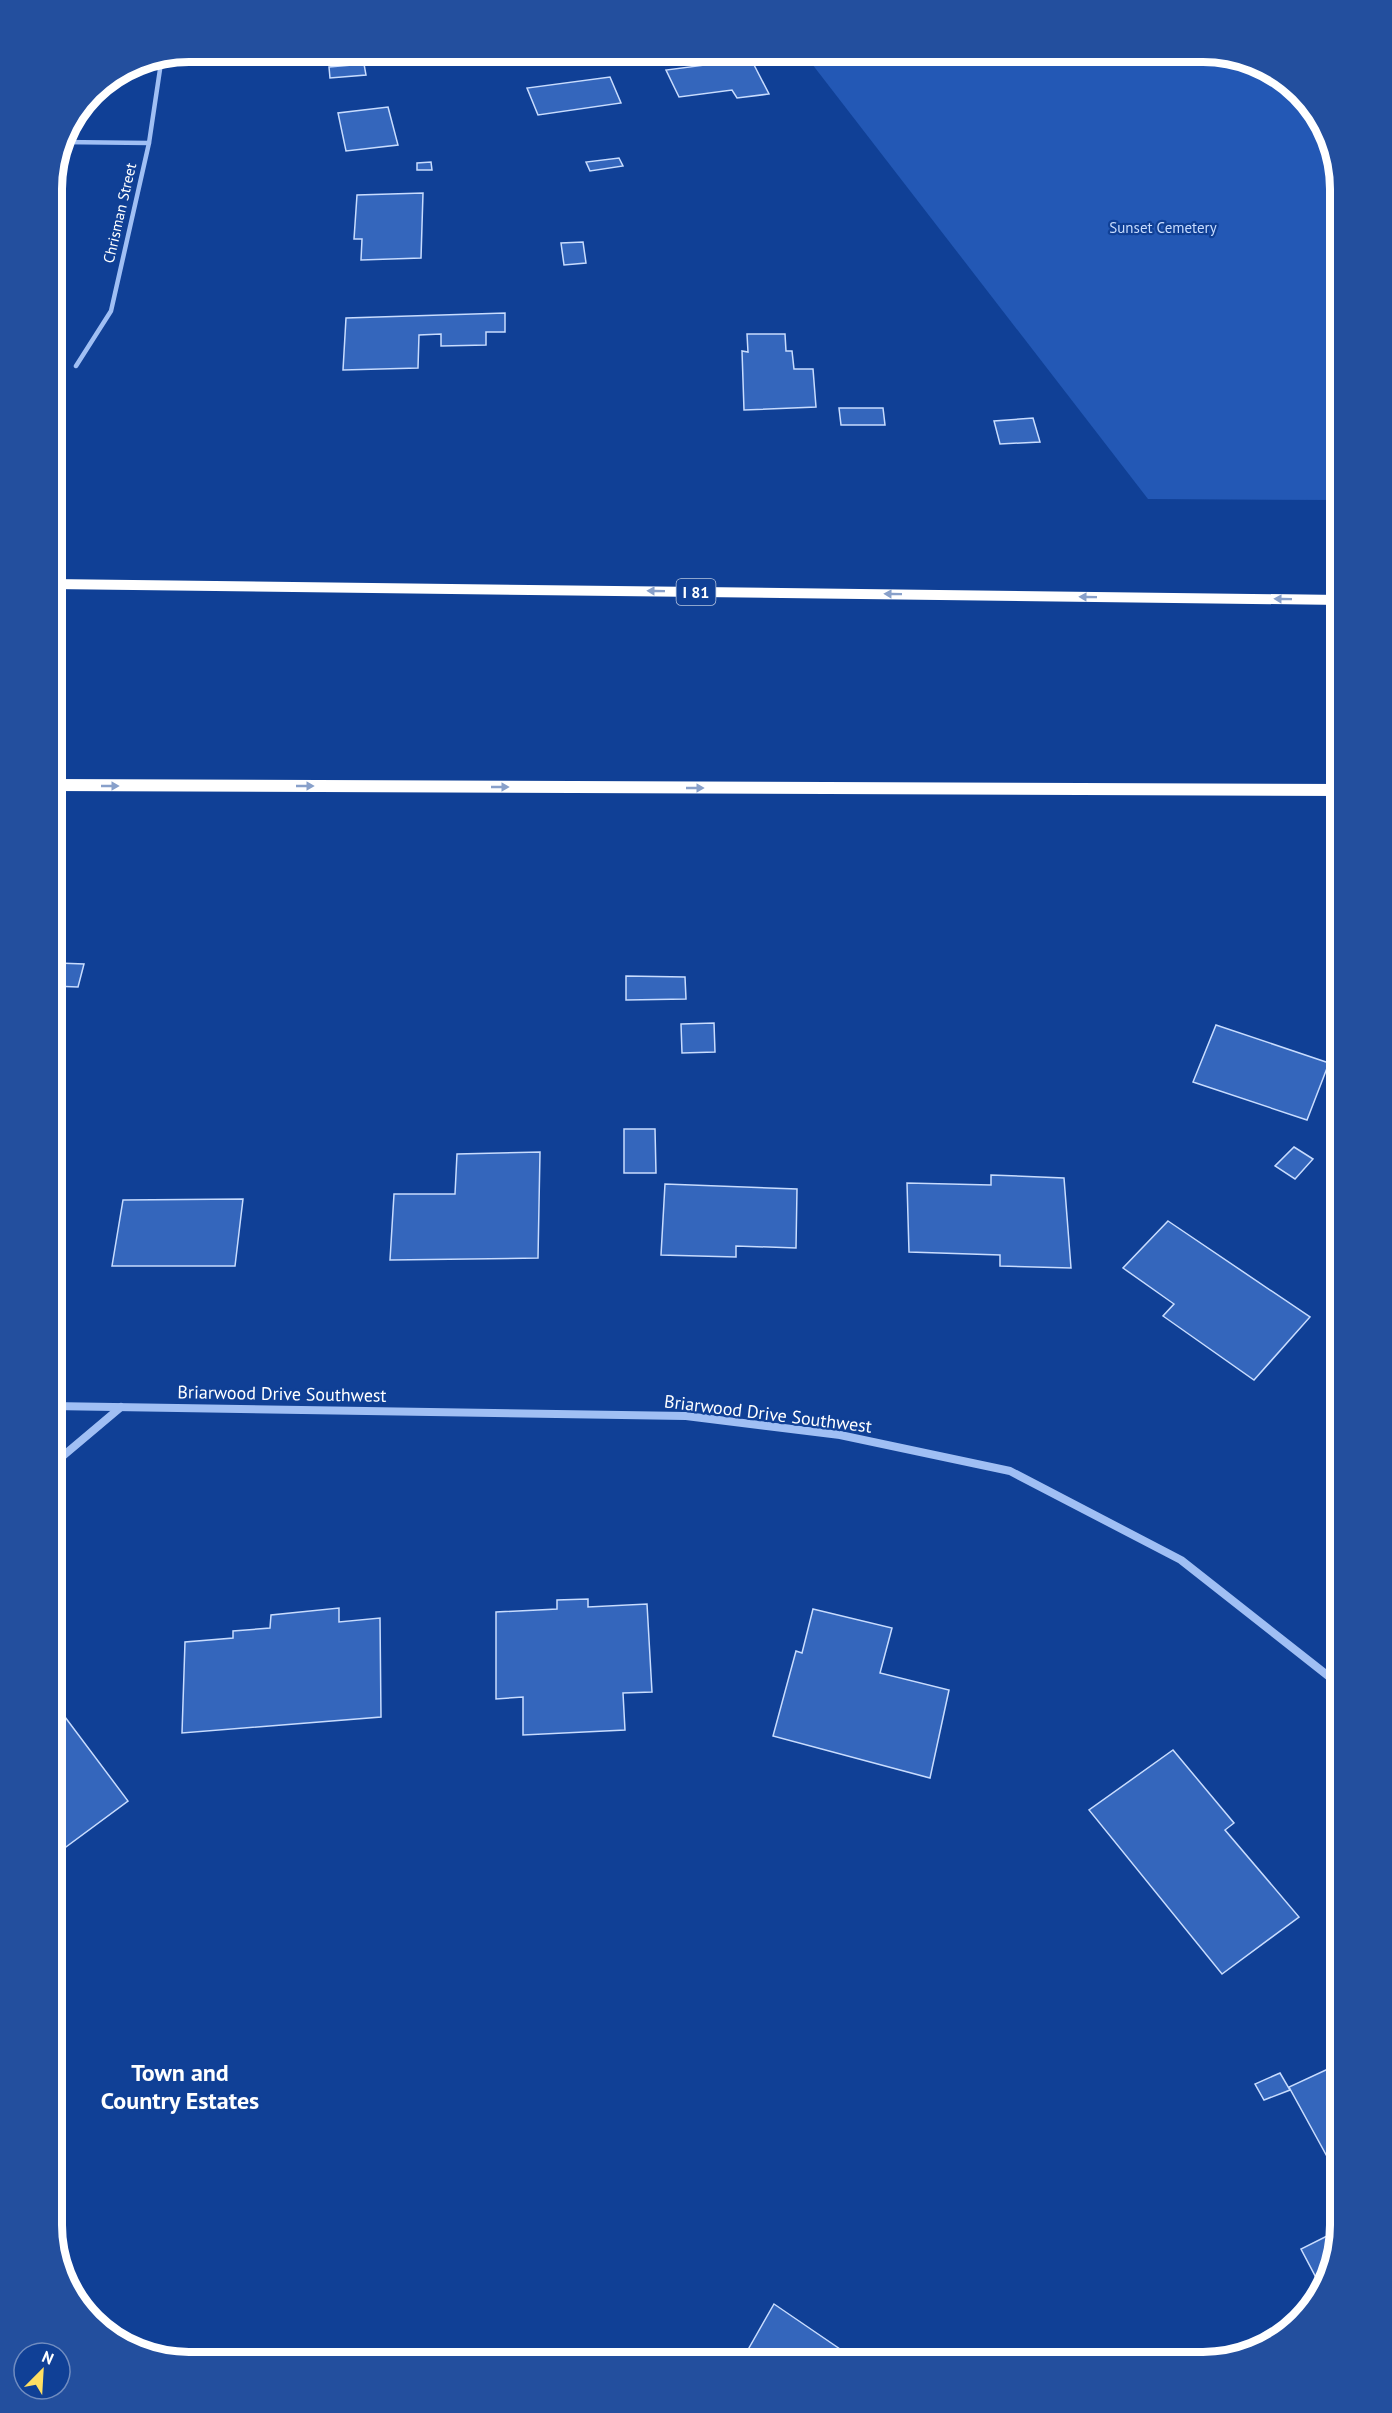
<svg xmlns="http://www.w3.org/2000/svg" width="1392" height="2413" viewBox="0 0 1392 2413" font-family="'PT Sans',sans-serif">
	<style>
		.green { fill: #2358b5 }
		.building { fill: #3466bc; stroke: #c8dcfe; stroke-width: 1.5 }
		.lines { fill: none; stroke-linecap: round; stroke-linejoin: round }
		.street-far1 { stroke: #a0bff4; stroke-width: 4.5 }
		.street { stroke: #a0bff4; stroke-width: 8 }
		.highway { fill: #fff; fill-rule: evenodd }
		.oneway { fill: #88a0ca }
		.labels { text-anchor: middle; stroke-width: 4.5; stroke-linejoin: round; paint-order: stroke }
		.far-street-label { font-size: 15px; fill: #fff; stroke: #104096 }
		.far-park-label { font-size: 15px; fill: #c8dcfe; stroke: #104096 }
		.shield { fill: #104096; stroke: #b7c6e0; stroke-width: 1.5 }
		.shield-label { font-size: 16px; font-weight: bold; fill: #fff }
		.street-label { font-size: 18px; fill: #fff; stroke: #104096 }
		.near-neighbourhood-label { font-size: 24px; font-weight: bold; fill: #fff; stroke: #104096 }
		.rim { fill: none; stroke: #fff; stroke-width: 8 }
	</style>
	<rect width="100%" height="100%" fill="#104096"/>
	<!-- green -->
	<polygon class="green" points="802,51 1213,51 1280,74 1327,128 1341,188 1341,500 1148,499"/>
	<!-- building -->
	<g class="building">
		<polygon points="322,51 371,51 372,57 323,61"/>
		<polygon points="751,59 769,94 737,98 732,90 679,97 666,70"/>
		<polygon points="364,64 366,75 330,78 329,67"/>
		<polygon points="610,77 621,103 538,115 527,88"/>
		<polygon points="388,107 398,145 346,151 338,113"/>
		<polygon points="619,158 623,166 590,171 586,162"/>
		<polygon points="431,162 432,170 417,170 417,163"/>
		<polygon points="423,193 421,258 361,260 362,239 354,239 357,195"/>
		<polygon points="583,242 586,263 564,265 561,243"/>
		<polygon points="505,313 505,332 486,332 486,345 441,346 441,334 419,335 418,368 343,370 346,318"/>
		<polygon points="747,334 785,334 786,351 792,351 794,369 813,369 816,407 744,410 742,351 748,352"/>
		<polygon points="839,408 883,408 885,425 841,425"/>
		<polygon points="1033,418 1040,442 1000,444 994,421"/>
		<polygon points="58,963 84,964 78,987 52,986"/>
		<polygon points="626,976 685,977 686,999 626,1000"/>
		<polygon points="714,1023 715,1052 682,1053 681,1024"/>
		<polygon points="1216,1025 1329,1063 1307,1120 1193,1082"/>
		<polygon points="624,1129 655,1129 656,1173 624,1173"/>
		<polygon points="1294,1147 1313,1159 1295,1179 1275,1166"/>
		<polygon points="540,1152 538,1258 390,1260 394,1194 455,1194 457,1154"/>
		<polygon points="991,1175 1064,1178 1071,1268 1000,1266 1000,1255 909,1252 907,1183 991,1185"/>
		<polygon points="665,1184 797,1189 796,1248 736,1246 736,1257 661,1255"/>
		<polygon points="243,1199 235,1266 112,1266 123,1200"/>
		<polygon points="1168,1221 1310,1317 1254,1380 1163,1316 1174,1304 1123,1268"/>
		<polygon points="588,1599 588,1607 647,1604 652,1692 623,1693 625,1730 523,1735 523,1697 496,1699 496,1612 557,1609 557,1600"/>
		<polygon points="339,1608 339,1622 380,1618 381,1717 182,1733 185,1642 233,1638 233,1631 270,1628 271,1615"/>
		<polygon points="813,1609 892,1628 880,1673 949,1690 930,1778 773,1736 796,1651 802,1653"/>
		<polygon points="65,1717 128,1801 51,1858 51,1727"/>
		<polygon points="1173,1750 1234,1823 1225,1830 1299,1917 1222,1974 1089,1810"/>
		<polygon points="1341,2063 1341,2182 1289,2087"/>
		<polygon points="1280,2073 1290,2090 1264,2100 1255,2084"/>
		<polygon points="1339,2230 1322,2289 1301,2249"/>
		<polygon points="774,2304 859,2362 741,2362"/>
	</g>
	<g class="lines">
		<!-- street-far1 -->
		<g class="street-far1">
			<polyline points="61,142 149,143"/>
			<polyline points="76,366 111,311 149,143 162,56"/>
		</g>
		<!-- street -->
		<g class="street">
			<polyline points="51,1406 686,1416 840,1435 1010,1471 1181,1560 1341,1686"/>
			<polyline points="51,1466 121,1407"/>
		</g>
		<!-- highway -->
		<g class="highway">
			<polygon points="51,579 1341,595 1341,605 51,589"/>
			<polygon points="51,779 1341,784 1341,796 51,791"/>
		</g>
	</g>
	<!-- one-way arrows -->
	<defs><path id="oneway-solid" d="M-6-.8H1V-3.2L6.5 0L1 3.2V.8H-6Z" transform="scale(1.5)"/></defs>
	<g class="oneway">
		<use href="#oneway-solid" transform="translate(656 591) rotate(-179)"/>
		<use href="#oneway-solid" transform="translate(893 594) rotate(-179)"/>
		<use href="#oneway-solid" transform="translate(1088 597) rotate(-179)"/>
		<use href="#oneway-solid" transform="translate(1283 599) rotate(-179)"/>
		<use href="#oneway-solid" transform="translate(110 786)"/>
		<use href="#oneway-solid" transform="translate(305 786)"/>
		<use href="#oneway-solid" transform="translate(500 787)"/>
		<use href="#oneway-solid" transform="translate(695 788)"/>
	</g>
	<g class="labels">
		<!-- far-street labels -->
		<g class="far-street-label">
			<text transform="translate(120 213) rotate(-77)" y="5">Chrisman Street</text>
		</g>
		<!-- far-park labels -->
		<g class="far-park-label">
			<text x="1163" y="233">Sunset Cemetery</text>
		</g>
		<!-- shield labels -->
		<rect class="shield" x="676.5" y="579" width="39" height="26" rx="4.5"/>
		<g class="shield-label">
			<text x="696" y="598">I 81</text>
		</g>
		<!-- street labels -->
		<g class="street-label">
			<text transform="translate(282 1394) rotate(1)" y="6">Briarwood Drive Southwest</text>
			<text transform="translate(768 1414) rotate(7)" y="6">Briarwood Drive Southwest</text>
		</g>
		<!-- near-neighbourhood labels -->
		<g class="near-neighbourhood-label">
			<text x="180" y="2081">Town and<tspan x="180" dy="28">Country Estates</tspan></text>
		</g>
	</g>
	<!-- crop -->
	<path d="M0 0H1392V2413H0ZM189 62H1203A127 127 0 0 1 1330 189V2225A127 127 0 0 1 1203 2352H189A127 127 0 0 1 62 2225V189A127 127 0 0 1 189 62Z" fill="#234f9e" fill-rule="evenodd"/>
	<path class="rim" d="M189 62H1203A127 127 0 0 1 1330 189V2225A127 127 0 0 1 1203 2352H189A127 127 0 0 1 62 2225V189A127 127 0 0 1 189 62Z"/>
	<!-- north arrow -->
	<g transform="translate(42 2371) rotate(24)"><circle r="28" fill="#104096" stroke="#708cc0" stroke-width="1.5"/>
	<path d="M0-4.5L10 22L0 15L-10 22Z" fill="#ffdf62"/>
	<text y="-9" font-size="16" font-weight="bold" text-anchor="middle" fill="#ffffff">N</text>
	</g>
</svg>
